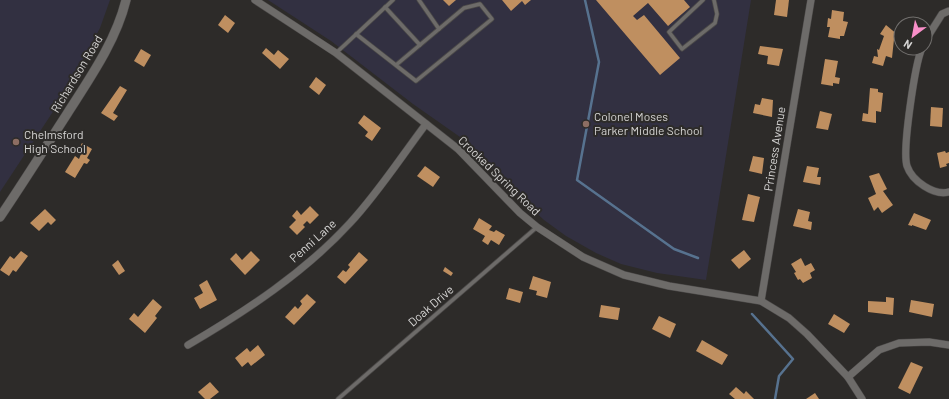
<svg xmlns="http://www.w3.org/2000/svg" width="949" height="399" viewBox="0 0 949 399" font-family="Barlow,sans-serif">
	<style>
		.education { fill: #323041 }
		.lines { fill: none; stroke-linecap: round; stroke-linejoin: round }
		.stream { stroke: #57728f; stroke-width: 2.5 }
		.building { fill: #bf8f60 }
		.service-casing { stroke: #4b4948; stroke-width: 5 }
		.minor-casing { stroke: #4b4948; stroke-width: 8 }
		.tertiary-casing { stroke: #4b4948; stroke-width: 10 }
		.service { stroke: #6d6b69; stroke-width: 3.5 }
		.minor { stroke: #6d6b69; stroke-width: 7 }
		.tertiary { stroke: #6d6b69; stroke-width: 9 }
		.education-dot { fill: #8d6e63; stroke: #2d2b29; stroke-width: 1.5 }
		.labels { text-anchor: middle; stroke-width: 4; stroke-linejoin: round; paint-order: stroke }
		.street-label { font-size: 12px; fill: #d6d5d4; stroke: #2d2b29 }
		.poi-label { font-size: 12px; fill: #d6d5d4; stroke: #2d2b29; text-anchor: start }
	</style>
	<rect width="100%" height="100%" fill="#2d2b29"/>
	<!-- education -->
	<g class="education">
		<polygon points="0,0 110,0 100,28 64,95 0,192"/>
		<polygon points="268,0 751,0 706,280 657,273 621,264 596,253 566,236 544,220 508,187 470,144 413,104 331,41"/>
	</g>
	<g class="lines">
		<!-- stream -->
		<g class="stream">
			<polyline points="585,0 599,62 577,180 674,249 698,258"/>
			<polyline points="752,314 793,359 779,376 775,399"/>
		</g>
	</g>
	<!-- building -->
	<g class="building">
		<polygon points="443,0 456,0 449,6"/>
		<polygon points="502,0 531,0 525,5 522,1 511,11"/>
		<polygon points="596,0 684,0 690,7 668,26 648,3 633,16 637,20 644,15 680,58 660,75"/>
		<polygon points="776,0 789,0 787,17 774,15"/>
		<polygon points="832,10 844,12 843,21 848,22 844,36 840,36 840,39 828,37 830,27 827,27 828,18 831,19"/>
		<polygon points="225,15 235,23 228,33 218,25"/>
		<polygon points="886,25 898,35 894,39 892,58 886,56 883,66 872,63 874,56 878,57 877,49 879,50 884,36 880,34"/>
		<polygon points="760,46 783,49 779,66 767,64 768,56 758,54"/>
		<polygon points="266,48 274,55 278,50 289,59 280,69 262,53"/>
		<polygon points="141,49 151,55 144,67 134,61"/>
		<polygon points="825,59 838,61 835,77 840,78 839,84 833,83 833,86 821,84"/>
		<polygon points="316,77 326,85 319,95 309,87"/>
		<polygon points="120,86 127,90 113,113 118,116 114,121 101,113"/>
		<polygon points="870,88 878,89 878,92 883,93 881,112 876,111 876,123 862,121 863,113 868,114"/>
		<polygon points="762,98 773,100 772,117 753,113 755,104 760,105"/>
		<polygon points="931,107 943,108 942,127 930,126"/>
		<polygon points="820,111 832,114 828,130 816,128"/>
		<polygon points="364,115 381,128 372,141 365,136 368,132 358,123"/>
		<polygon points="82,143 92,149 87,158 90,160 87,164 84,163 75,178 65,172 75,156 79,159 81,154 77,152"/>
		<polygon points="945,151 946,153 949,152 949,163 946,164 947,166 940,168 937,153"/>
		<polygon points="753,156 764,158 762,174 749,171"/>
		<polygon points="425,166 440,177 433,187 417,176"/>
		<polygon points="807,166 819,168 817,177 821,177 820,185 803,182"/>
		<polygon points="879,173 887,189 883,191 893,205 882,213 878,207 874,211 868,198 876,194 869,176"/>
		<polygon points="748,194 760,197 754,222 742,220"/>
		<polygon points="310,206 319,215 310,224 307,221 303,225 305,227 297,235 289,227 296,220 292,216 297,210 301,215"/>
		<polygon points="45,209 56,220 51,225 48,222 39,231 30,223"/>
		<polygon points="798,209 810,212 808,221 812,222 811,230 793,226"/>
		<polygon points="914,213 931,220 926,230 912,225 912,226 908,225"/>
		<polygon points="479,218 492,226 489,230 494,232 496,230 505,235 499,245 491,240 488,245 482,241 485,236 473,229"/>
		<polygon points="744,250 751,259 739,269 731,260"/>
		<polygon points="21,251 28,256 16,272 13,270 9,276 0,270 10,256 14,259"/>
		<polygon points="251,251 260,260 245,275 230,259 236,253 242,260"/>
		<polygon points="359,252 368,260 345,284 337,277 343,270 346,272 350,267 348,265"/>
		<polygon points="801,258 805,266 811,263 815,270 810,273 812,278 803,283 800,279 798,280 794,273 796,272 791,264"/>
		<polygon points="118,260 125,271 119,275 112,265"/>
		<polygon points="445,267 453,273 451,276 443,271"/>
		<polygon points="533,276 551,282 547,298 536,295 537,291 529,289"/>
		<polygon points="207,280 217,300 200,309 194,298 203,293 199,285"/>
		<polygon points="509,288 523,292 520,303 506,299"/>
		<polygon points="307,294 316,302 294,325 285,317 295,306 298,309 302,304 300,301"/>
		<polygon points="886,297 894,298 893,315 868,312 868,301 886,302"/>
		<polygon points="153,299 162,307 155,316 157,318 145,333 129,319 134,313 138,317"/>
		<polygon points="911,300 934,304 932,317 909,312"/>
		<polygon points="601,305 620,308 618,320 599,317"/>
		<polygon points="834,314 850,324 844,333 828,324"/>
		<polygon points="659,316 676,324 670,338 652,329"/>
		<polygon points="702,340 728,355 722,365 696,351"/>
		<polygon points="258,345 265,355 251,366 248,362 242,367 235,358 247,348 250,352"/>
		<polygon points="911,362 923,367 910,394 898,388"/>
		<polygon points="210,382 219,392 210,399 205,399 198,392"/>
		<polygon points="736,387 744,394 746,391 754,399 735,399 729,394"/>
		<polygon points="815,393 819,399 806,399"/>
	</g>
	<g class="lines">
		<defs>
			<g id="service">
				<polyline points="419,0 439,29"/>
				<polyline points="703,0 669,32 682,49 715,23 717,14 714,0"/>
				<polyline points="385,7 420,45"/>
				<polyline points="356,34 416,81 492,19 480,4 464,8 396,65"/>
				<polyline points="336,53 393,0"/>
				<polyline points="338,399 537,227"/>
			</g>
			<g id="minor">
				<polyline points="255,0 336,53 458,149 520,213 537,227 583,257 624,275 669,286 761,301 789,318 807,334 848,377 862,399"/>
				<polyline points="925,41 942,14 949,11"/>
				<path d="M922,48C915,64 902,150 907,166C912,181 934,196 949,192"/>
				<polyline points="761,301 811,0"/>
				<path d="M188,345C246,311 304,273 350,223C378,193 401,157 426,124"/>
				<polyline points="848,377 879,350 899,343 929,342 949,345"/>
			</g>
			<path id="tertiary" d="M0,217C23,183 45,148 67,114C90,78 116,41 126,0"/>
		</defs>
		<!-- service casing -->
		<use href="#service" class="service-casing"/>
		<!-- minor casing -->
		<use href="#minor" class="minor-casing"/>
		<!-- tertiary casing -->
		<use href="#tertiary" class="tertiary-casing"/>
		<!-- service -->
		<use href="#service" class="service"/>
		<!-- minor -->
		<use href="#minor" class="minor"/>
		<!-- tertiary -->
		<use href="#tertiary" class="tertiary"/>
	</g>
	<!-- markers -->
	<g class="education-dot">
		<circle cx="586" cy="124" r="4"/>
		<circle cx="16" cy="142" r="4"/>
	</g>
	<g class="labels">
		<!-- street labels -->
		<g class="street-label">
			<text transform="translate(77 74) rotate(-59)" y="4">Richardson Road</text>
			<text transform="translate(775 149) rotate(-81)" y="4">Princess Avenue</text>
			<text transform="translate(499 176) rotate(44)" y="4">Crooked Spring Road</text>
			<text transform="translate(313 241) rotate(-42)" y="4">Penni Lane</text>
			<text transform="translate(431 306) rotate(-41)" y="4">Doak Drive</text>
		</g>
		<!-- poi labels -->
		<g class="poi-label">
			<text x="594" y="121">Colonel Moses<tspan x="594" dy="14">Parker Middle School</tspan></text>
			<text x="24" y="139">Chelmsford<tspan x="24" dy="14">High School</tspan></text>
		</g>
	</g>
	<!-- north arrow -->
	<g transform="translate(913 36) rotate(212)"><circle r="19" fill="#2d2b29" stroke="#716f6d"/>
	<path d="M0-3L7 15L0 10L-7 15Z" fill="#f98fc9"/>
	<text y="-6" font-size="11" font-weight="bold" text-anchor="middle" fill="#d6d5d4">N</text>
	</g>
</svg>
